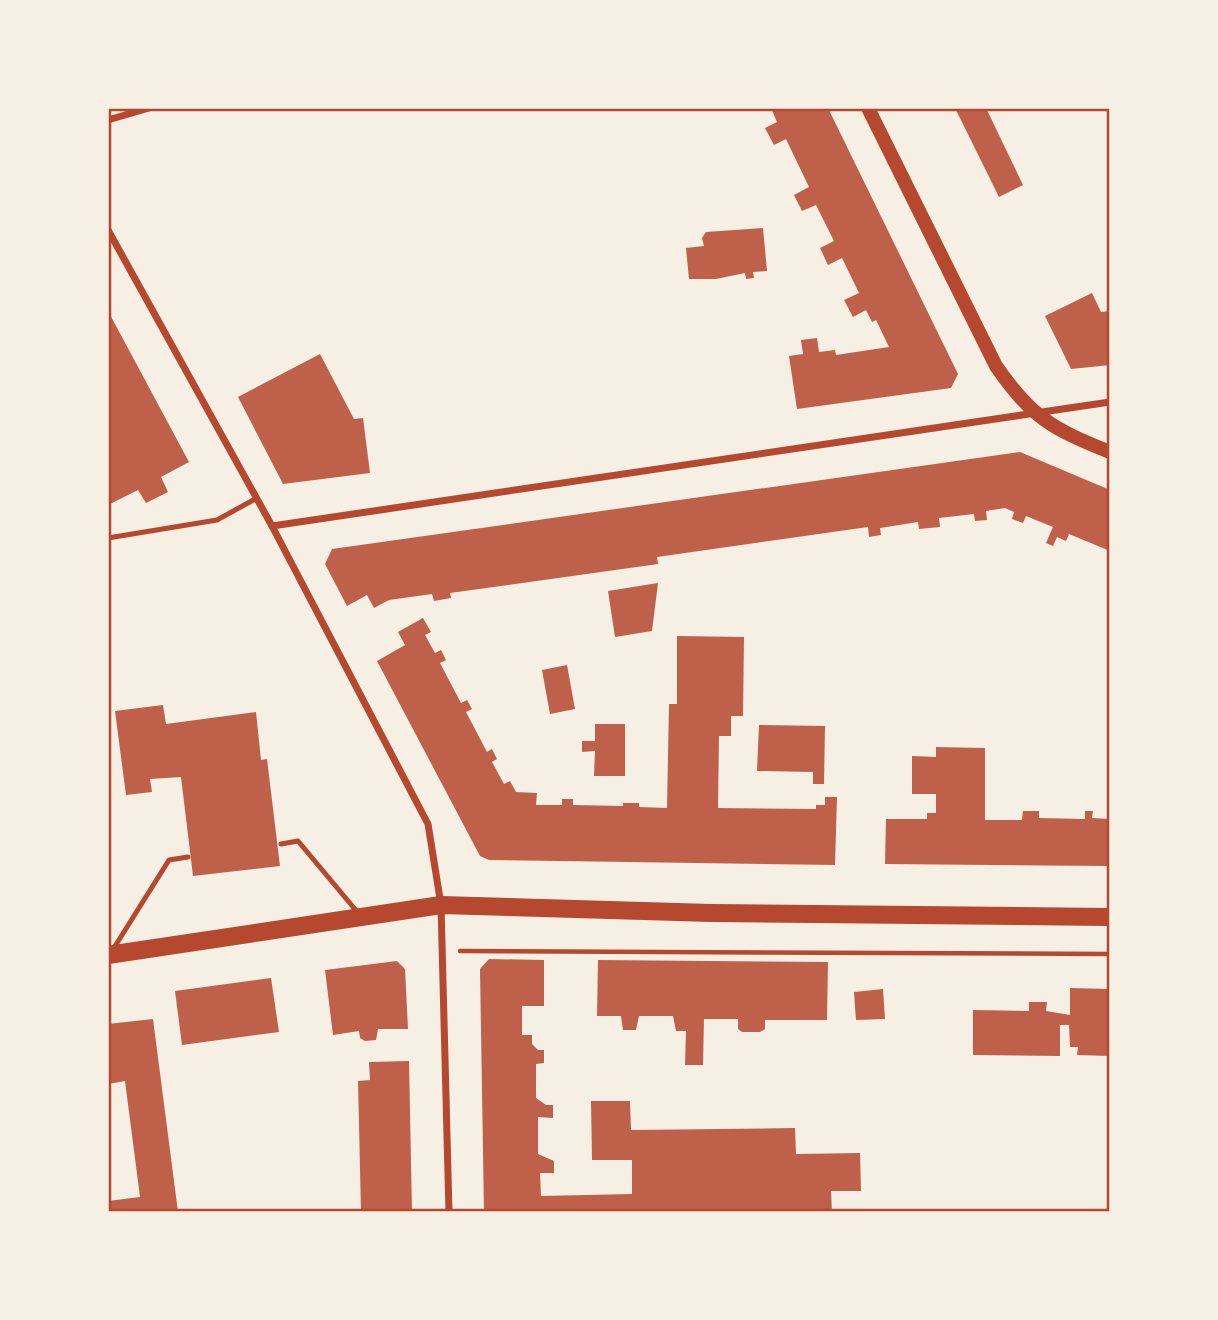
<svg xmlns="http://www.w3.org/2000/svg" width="1218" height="1320" viewBox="0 0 1218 1320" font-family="Figtree,sans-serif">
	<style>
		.building { fill: #bf614a }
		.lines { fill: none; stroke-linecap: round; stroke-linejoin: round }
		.path { stroke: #b5482f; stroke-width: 4.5 }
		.service { stroke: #b5482f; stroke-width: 5 }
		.minor { stroke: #b5482f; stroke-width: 7 }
		.secondary { stroke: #b5482f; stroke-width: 14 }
		.primary { stroke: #b5482f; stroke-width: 18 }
		.neatline { fill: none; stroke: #b5482f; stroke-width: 2.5 }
	</style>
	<rect width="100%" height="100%" fill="#f6efe4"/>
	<!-- building -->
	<g class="building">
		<polygon points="771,108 828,108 958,374 951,388 797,409 789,356 803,354 801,340 817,338 819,352 835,350 836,355 889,347 876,320 872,322 866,310 853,317 844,300 859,293 842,258 828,265 820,248 834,241 816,205 802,211 794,195 809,187 786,139 774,145 765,128 777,122"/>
		<polygon points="955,108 986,108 1023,185 999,197"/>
		<polygon points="763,228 767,271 753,272 754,278 746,279 745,273 716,279 689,279 686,248 704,246 702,238 706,232"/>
		<polygon points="1092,293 1101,312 1110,311 1110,365 1071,369 1045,316"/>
		<polygon points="108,311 189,462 161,477 168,492 146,503 138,490 108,505"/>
		<polygon points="320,354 354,419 363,418 370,473 283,484 238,397"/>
		<polygon points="1020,452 1110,490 1110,551 1069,534 1066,541 1057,537 1053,546 1046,543 1053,527 1026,516 1023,523 1012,519 1014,512 1005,508 986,511 987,520 975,521 974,514 939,518 940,527 919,529 918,522 880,528 881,535 869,537 868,527 657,557 658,564 450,593 451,598 434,601 432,594 389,600 374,608 367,595 347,606 325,564 332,549"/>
		<polygon points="658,583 652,631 615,637 608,591"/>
		<polygon points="423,618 431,632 425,635 435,653 441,650 446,660 440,663 461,703 467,700 472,709 466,712 487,752 492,749 497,759 492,762 504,784 510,781 516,792 537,793 536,805 562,805 562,799 573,799 573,805 623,806 623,803 639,803 639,807 667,808 669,704 677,704 677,636 744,637 743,716 731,716 731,736 719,736 718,808 816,809 816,805 825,805 825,797 837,797 835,865 489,860 480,856 377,661 405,645 398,632"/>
		<polygon points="567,665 575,709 550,714 542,670"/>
		<polygon points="163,705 166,724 256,712 261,760 267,759 280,866 193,876 181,777 150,779 152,792 126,795 115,711"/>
		<polygon points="595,724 625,724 625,776 594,776 595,751 582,752 582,741 595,741"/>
		<polygon points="759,725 825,726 824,784 813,784 813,772 757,771"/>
		<polygon points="936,747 985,748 985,820 1022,820 1023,811 1039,811 1039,818 1085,819 1085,811 1093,811 1092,818 1110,819 1110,866 885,864 886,819 927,819 927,813 936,813 936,794 912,794 912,756 936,757"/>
		<polygon points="489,959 544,960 544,1006 522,1006 522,1035 532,1035 532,1044 538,1050 544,1050 544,1063 536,1064 536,1098 546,1105 553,1105 553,1118 538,1117 538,1154 554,1161 554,1173 540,1173 541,1196 632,1194 632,1160 592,1160 591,1101 630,1101 631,1130 795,1128 796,1154 860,1153 861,1191 831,1191 832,1212 484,1212 480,969"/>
		<polygon points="598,960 828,962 827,1020 765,1020 765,1029 760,1032 742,1032 738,1029 738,1019 704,1019 703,1065 685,1065 686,1031 676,1031 673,1016 639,1016 636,1030 623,1030 621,1016 597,1016"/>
		<polygon points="397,961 405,969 408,1029 378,1029 376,1040 365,1041 360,1038 359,1031 333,1035 325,970"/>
		<polygon points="271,978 279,1032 182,1045 175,991"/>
		<polygon points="1070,988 1110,989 1110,1056 1077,1055 1078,1047 1070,1047 1069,1025 1060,1025 1060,1056 973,1055 973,1010 1029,1011 1029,1002 1047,1002 1046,1011 1070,1015"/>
		<polygon points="883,989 885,1019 856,1020 854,992"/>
		<polygon points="153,1019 178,1212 108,1212 108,1201 140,1197 125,1081 108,1084 108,1024"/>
		<polygon points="409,1061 412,1212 361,1212 358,1081 370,1080 369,1062"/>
	</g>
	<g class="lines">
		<!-- path -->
		<polyline class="path" points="460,951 1110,954"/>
		<!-- service -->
		<g class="service">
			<polyline points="108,538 217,520 257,498"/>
			<polyline points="281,844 298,841 359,914"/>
			<polyline points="112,951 169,860 188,857"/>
		</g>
		<!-- minor -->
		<g class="minor">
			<polyline points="108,120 149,108"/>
			<polyline points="108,230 272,526 428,824 441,905 449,1212"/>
			<polyline points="272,526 1110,402"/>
		</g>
		<!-- secondary -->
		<path class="secondary" d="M868,108L996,366C1031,417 1052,429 1110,452"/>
		<!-- primary -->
		<polyline class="primary" points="108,955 441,905 711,913 1110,917"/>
	</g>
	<!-- border -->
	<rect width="1218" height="1320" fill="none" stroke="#f6efe4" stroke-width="220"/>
	<rect x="110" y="110" width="998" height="1100" class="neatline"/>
</svg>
